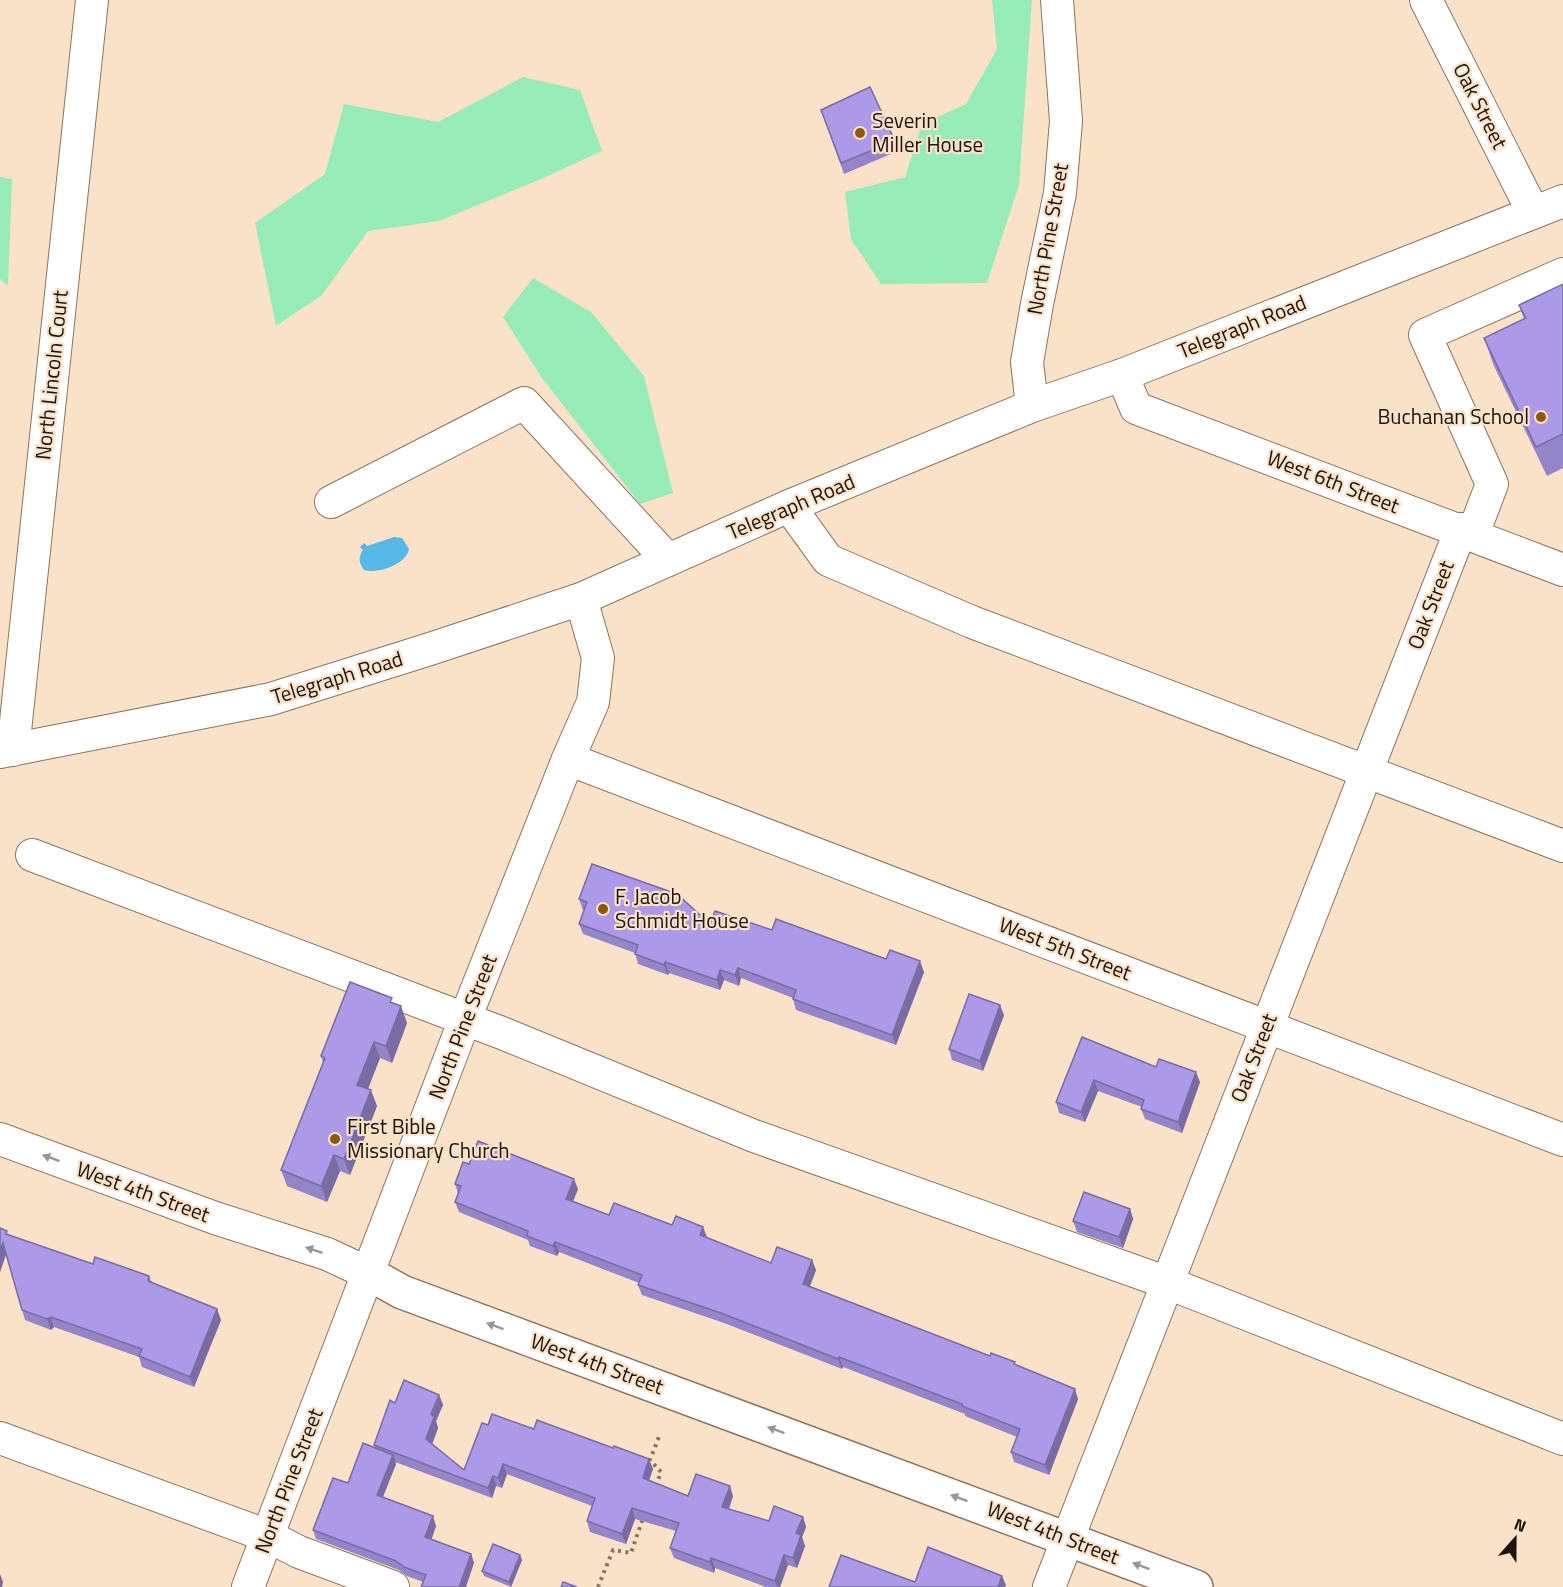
<svg xmlns="http://www.w3.org/2000/svg" width="1563" height="1587" viewBox="0 0 1563 1587" font-family="'Titillium Web',sans-serif">
	<style>
		.green { fill: #96ebb7 }
		.water { fill: #57b8e7 }
		.lines { fill: none; stroke-linecap: round; stroke-linejoin: round }
		.minor-casing { stroke: #8a755f; stroke-width: 34 }
		.major-casing { stroke: #8a755f; stroke-width: 36 }
		.path { stroke: #857565; stroke-width: 4; stroke-dasharray: 3 4.5; stroke-linecap: butt }
		.minor { stroke: #fff; stroke-width: 32 }
		.major { stroke: #fff; stroke-width: 33 }
		.wall { fill: #9484c8 }
		.shaded-wall { fill: #786ca3 }
		.building { fill: #ac9ae9; stroke: #786ca3; stroke-width: 1.5 }
		.oneway { fill: #999592 }
		.poi-dot { fill: #8b5902; stroke: #fae2c9; stroke-width: 2 }
		.labels { text-anchor: middle; stroke-width: 4.5; stroke-linejoin: round; paint-order: stroke }
		.street-label { font-size: 21px; fill: #1c140c; stroke: #fae2c9 }
		.poi-label { font-size: 21px; fill: #1c140c; stroke: #fae2c9; text-anchor: start }
	</style>
	<rect width="100%" height="100%" fill="#fae2c9"/>
	<!-- green -->
	<g class="green">
		<polygon points="992,0 1032,0 1019,185 987,283 881,284 851,239 845,192 905,177 922,124 966,104 997,49"/>
		<polygon points="523,77 580,90 602,151 541,179 439,221 368,231 322,295 276,326 255,223 325,174 344,104 438,122"/>
		<polygon points="0,177 12,179 8,286 0,279"/>
		<polygon points="533,278 591,312 644,376 673,493 640,504 542,378 503,317"/>
	</g>
	<!-- water -->
	<path class="water" d="M394,537L402,538L409,549C406,565 378,574 364,570C359,564 358,557 363,550L360,547L364,543L367,546Z"/>
	<g class="lines">
		<defs>
			<g id="minor">
				<polyline points="1426,0 1533,212"/>
				<polyline points="1122,375 1136,408 1563,570"/>
				<polyline points="1032,406 1027,362 1037,304 1060,193 1066,121 1057,0"/>
				<polyline points="331,502 524,403 668,560"/>
				<polyline points="789,506 828,560 972,622 1563,846"/>
				<polyline points="1473,534 1492,484 1425,335 1563,274"/>
				<polyline points="13,750 92,0"/>
				<polyline points="0,752 271,699 433,648 581,599 789,506 1032,406 1122,375 1563,201"/>
				<polyline points="568,759 1563,1140"/>
				<polyline points="32,855 502,1033 754,1136 1168,1283 1563,1439"/>
				<polyline points="0,1139 215,1218 327,1254 368,1273"/>
				<polyline points="0,1438 268,1536 299,1552 393,1587"/>
				<polyline points="248,1587 465,1019 568,759 593,702 598,658 581,599"/>
				<polyline points="1049,1587 1461,529"/>
			</g>
			<polyline id="major" points="368,1273 402,1292 1196,1587"/>
		</defs>
		<!-- minor casing -->
		<use href="#minor" class="minor-casing"/>
		<!-- major casing -->
		<use href="#major" class="major-casing"/>
		<!-- path -->
		<g class="path">
			<polyline points="656,1486 661,1472 650,1460 660,1434"/>
			<polyline points="598,1587 613,1550 631,1553 643,1518"/>
		</g>
		<!-- minor -->
		<use href="#minor" class="minor"/>
		<!-- major -->
		<use href="#major" class="major"/>
	</g>
	<!-- wall -->
	<g class="wall">
		<polygon points="821,110 895,141 898,151 844,174"/>
		<polygon points="1563,284 1563,468 1547,476 1494,366 1484,338 1524,319 1519,305"/>
		<polygon points="579,899 710,924 772,930 886,959 924,972 896,1045 796,1010 793,999 793,998 741,978 739,986 724,980 720,990 669,973 668,975 638,964 635,953 583,934 579,924 584,910 583,910"/>
		<polygon points="393,1003 407,1023 392,1063 380,1058 368,1089 377,1106 350,1175 340,1171 327,1202 287,1186 281,1170 323,1063 321,1056"/>
		<polygon points="1004,1015 983,1071 952,1060 949,1049"/>
		<polygon points="1082,1037 1156,1067 1200,1082 1182,1133 1145,1119 1141,1109 1142,1107 1098,1091 1085,1122 1059,1113 1056,1102"/>
		<polygon points="469,1164 578,1189 573,1201 609,1215 707,1237 771,1263 812,1260 816,1270 810,1286 990,1356 1016,1365 1078,1399 1049,1475 1014,1462 1011,1452 1017,1437 965,1416 965,1414 843,1367 842,1369 724,1323 642,1295 638,1285 639,1283 559,1252 557,1256 530,1246 528,1240 459,1212 455,1202 458,1193 455,1184"/>
		<polygon points="1130,1209 1133,1219 1123,1248 1077,1232 1073,1221"/>
		<polygon points="0,1228 9,1236 93,1264 149,1276 152,1283 217,1309 221,1320 194,1387 142,1367 139,1357 54,1327 51,1330 25,1320 6,1255 0,1272"/>
		<polygon points="439,1395 443,1405 436,1421 438,1428 432,1444 464,1470 488,1425 534,1429 613,1448 649,1459 653,1469 649,1481 688,1496 733,1496 729,1509 769,1521 803,1517 806,1527 802,1537 805,1546 797,1568 788,1565 780,1587 766,1587 715,1568 714,1573 674,1558 670,1548 676,1531 635,1519 626,1544 590,1532 587,1521 592,1506 507,1474 502,1488 496,1486 492,1498 395,1462 396,1464 383,1497 436,1526 431,1539 471,1554 474,1563 423,1582 407,1576 399,1570 316,1539 313,1530 375,1448 374,1445 395,1403"/>
		<polygon points="520,1555 522,1560 511,1587 484,1576 482,1571"/>
	</g>
	<!-- shaded-wall -->
	<g class="shaded-wall">
		<polygon points="920,961 924,972 896,1045 892,1035"/>
		<polygon points="665,962 669,973 668,975 664,965"/>
		<polygon points="738,968 741,978 739,986 735,975"/>
		<polygon points="720,970 724,980 720,990 717,980"/>
		<polygon points="1000,1005 1004,1015 983,1071 980,1061"/>
		<polygon points="401,1006 407,1023 392,1063 386,1046"/>
		<polygon points="374,1042 380,1058 363,1101 357,1085"/>
		<polygon points="1196,1072 1200,1082 1182,1133 1178,1122"/>
		<polygon points="1094,1080 1098,1091 1085,1122 1081,1112"/>
		<polygon points="371,1090 377,1106 350,1175 344,1159"/>
		<polygon points="334,1155 340,1171 327,1202 321,1186"/>
		<polygon points="574,1179 578,1189 570,1209 566,1199"/>
		<polygon points="1130,1209 1133,1219 1123,1248 1119,1237"/>
		<polygon points="703,1227 707,1237 700,1235"/>
		<polygon points="555,1242 559,1252 557,1256 553,1246"/>
		<polygon points="3,1243 6,1254 0,1272 0,1251"/>
		<polygon points="812,1260 816,1270 807,1294 803,1284"/>
		<polygon points="217,1309 221,1320 194,1387 190,1377"/>
		<polygon points="51,1317 54,1327 51,1330 47,1319"/>
		<polygon points="839,1357 843,1367 842,1369 838,1359"/>
		<polygon points="1075,1389 1078,1399 1049,1475 1045,1465"/>
		<polygon points="439,1395 443,1405 436,1421 438,1428 430,1450 426,1439 431,1414"/>
		<polygon points="393,1455 396,1464 380,1504 377,1495"/>
		<polygon points="649,1459 653,1469 646,1488 643,1478"/>
		<polygon points="503,1464 507,1474 502,1488 498,1478"/>
		<polygon points="493,1476 496,1486 492,1498 488,1488"/>
		<polygon points="730,1486 733,1496 726,1517 722,1507"/>
		<polygon points="632,1508 635,1519 626,1544 622,1534"/>
		<polygon points="433,1516 436,1526 429,1547 425,1537"/>
		<polygon points="803,1517 806,1527 802,1537 805,1546 797,1568 793,1558 796,1533"/>
		<polygon points="471,1554 474,1563 466,1587 459,1587"/>
		<polygon points="520,1555 522,1560 511,1587 509,1582"/>
		<polygon points="784,1555 788,1565 780,1587 777,1587 775,1581"/>
		<polygon points="711,1558 715,1568 714,1573 710,1562"/>
		<polygon points="0,1574 3,1582 2,1587 0,1587"/>
		<polygon points="1002,1576 1006,1585 1005,1587 998,1587"/>
	</g>
	<!-- building -->
	<g class="building">
		<polygon points="870,87 895,141 841,163 821,110"/>
		<polygon points="1563,284 1563,434 1536,447 1484,338 1526,318 1519,305"/>
		<polygon points="592,864 677,894 710,924 715,911 772,930 776,919 886,959 890,950 920,961 892,1035 793,999 796,990 738,968 735,975 720,970 717,980 665,962 664,965 635,954 638,945 579,924 587,902 579,899"/>
		<polygon points="350,982 392,998 390,1002 401,1006 386,1046 374,1042 357,1085 371,1090 344,1159 334,1155 321,1186 281,1170 325,1058 321,1056"/>
		<polygon points="969,994 1000,1005 980,1061 949,1049"/>
		<polygon points="1082,1037 1156,1067 1159,1059 1196,1072 1178,1122 1141,1109 1144,1100 1094,1080 1081,1112 1056,1102"/>
		<polygon points="478,1141 574,1179 566,1199 609,1215 614,1203 672,1225 676,1216 703,1227 700,1235 771,1263 777,1247 812,1260 803,1284 990,1356 991,1353 1015,1362 1014,1364 1075,1389 1045,1465 1011,1452 1020,1429 962,1406 962,1404 839,1357 838,1359 721,1313 638,1285 642,1275 555,1242 553,1246 527,1236 528,1231 455,1202 461,1186 455,1184 463,1162 469,1164"/>
		<polygon points="1084,1192 1130,1209 1119,1237 1073,1221"/>
		<polygon points="0,1228 7,1231 6,1234 93,1264 95,1257 149,1276 148,1281 217,1309 190,1377 139,1356 142,1349 51,1317 47,1319 22,1310 3,1243 0,1251"/>
		<polygon points="404,1380 439,1395 431,1414 434,1417 426,1439 464,1470 482,1423 488,1425 492,1414 534,1429 537,1420 613,1448 614,1446 649,1459 643,1478 688,1496 696,1474 730,1486 722,1507 769,1521 774,1506 803,1517 796,1533 801,1535 793,1558 784,1555 775,1581 711,1558 710,1562 670,1548 679,1523 632,1508 622,1534 587,1521 595,1498 503,1464 498,1478 493,1476 488,1488 374,1445 390,1400 395,1403"/>
		<polygon points="363,1443 393,1455 377,1495 433,1516 425,1537 471,1554 459,1587 421,1587 426,1575 404,1567 396,1561 313,1530 333,1478 348,1483"/>
		<polygon points="493,1544 520,1555 509,1582 482,1571"/>
		<polygon points="928,1547 1002,1576 998,1587 829,1587 841,1555 915,1582"/>
		<polygon points="563,1582 577,1587 561,1587"/>
	</g>
	<!-- one-way arrows -->
	<defs><path id="oneway-solid" d="M-6-.8H1V-3.2L6.5 0L1 3.2V.8H-6Z" transform="scale(1.5)"/></defs>
	<g class="oneway">
		<use href="#oneway-solid" transform="translate(51 1158) rotate(-160)"/>
		<use href="#oneway-solid" transform="translate(314 1250) rotate(-162)"/>
		<use href="#oneway-solid" transform="translate(495 1326) rotate(-160)"/>
		<use href="#oneway-solid" transform="translate(776 1430) rotate(-160)"/>
		<use href="#oneway-solid" transform="translate(959 1498) rotate(-160)"/>
		<use href="#oneway-solid" transform="translate(1141 1566) rotate(-159)"/>
	</g>
	<!-- markers -->
	<g class="poi-dot">
		<circle cx="860" cy="133" r="6"/>
		<circle cx="1541" cy="417" r="6"/>
		<circle cx="603" cy="909" r="6"/>
		<circle cx="335" cy="1139" r="6"/>
	</g>
	<g class="labels">
		<!-- street labels -->
		<g class="street-label">
			<text transform="translate(1480 106) rotate(63)" y="7">Oak Street</text>
			<text transform="translate(1048 239) rotate(-80)" y="7">North Pine Street</text>
			<text transform="translate(1242 327) rotate(-22)" y="7">Telegraph Road</text>
			<text transform="translate(52 375) rotate(-84)" y="7">North Lincoln Court</text>
			<text transform="translate(1333 482) rotate(21)" y="7">West 6th Street</text>
			<text transform="translate(791 507) rotate(-23)" y="7">Telegraph Road</text>
			<text transform="translate(1431 605) rotate(-69)" y="7">Oak Street</text>
			<text transform="translate(337 678) rotate(-17)" y="7">Telegraph Road</text>
			<text transform="translate(1065 949) rotate(21)" y="7">West 5th Street</text>
			<text transform="translate(463 1027) rotate(-69)" y="7">North Pine Street</text>
			<text transform="translate(1254 1058) rotate(-69)" y="7">Oak Street</text>
			<text transform="translate(143 1192) rotate(20)" y="7">West 4th Street</text>
			<text transform="translate(597 1364) rotate(20)" y="7">West 4th Street</text>
			<text transform="translate(289 1481) rotate(-69)" y="7">North Pine Street</text>
			<text transform="translate(1053 1533) rotate(21)" y="7">West 4th Street</text>
		</g>
		<!-- poi labels -->
		<g class="poi-label">
			<text x="872" y="128">Severin<tspan x="872" dy="24">Miller House</tspan></text>
			<text x="1529" y="424" text-anchor="end">Buchanan School</text>
			<text x="615" y="904">F. Jacob<tspan x="615" dy="24">Schmidt House</tspan></text>
			<text x="347" y="1134">First Bible<tspan x="347" dy="24">Missionary Church</tspan></text>
		</g>
	</g>
	<!-- north arrow -->
	<g transform="translate(1515 1539) rotate(21)" stroke="#fae2c9" stroke-width="4.5" paint-order="stroke">
	<path d="M0-4.5L10 22L0 15L-10 22Z" fill="#1c140c"/>
	<text y="-9" font-size="16" font-weight="bold" text-anchor="middle" fill="#1c140c">N</text>
	</g>
</svg>
